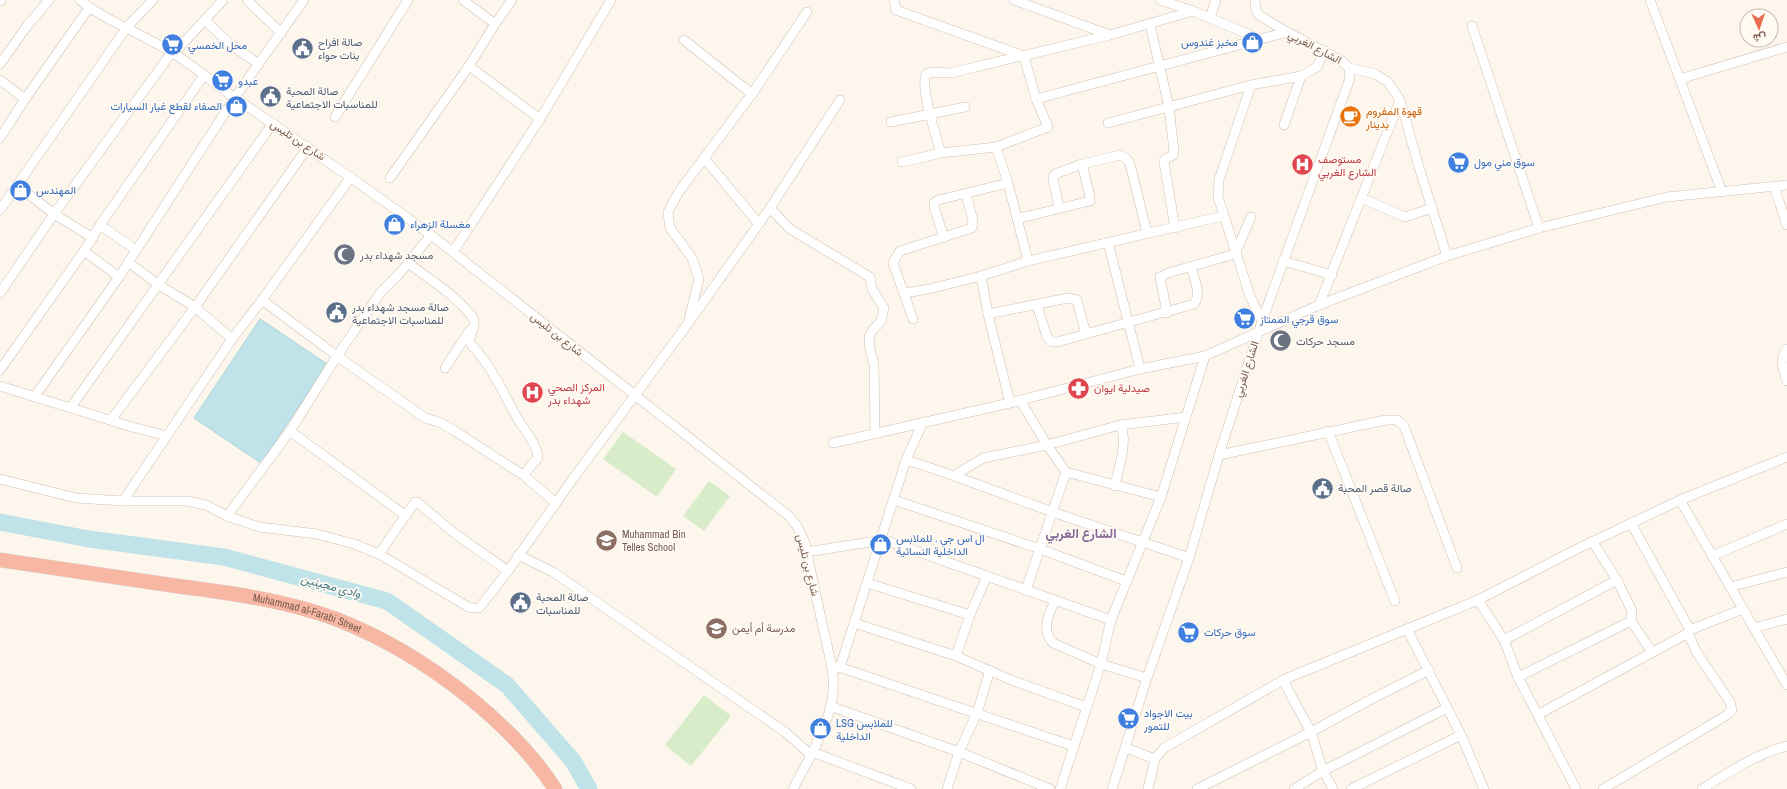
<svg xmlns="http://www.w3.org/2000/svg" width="1787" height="789" viewBox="0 0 1787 789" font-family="'Archivo Narrow',Vazirmatn,sans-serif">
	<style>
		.green { fill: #d8ecc9 }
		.water { fill: #bfe3e8; stroke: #a5d3da }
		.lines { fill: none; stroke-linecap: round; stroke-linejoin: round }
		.river { stroke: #bfe3e8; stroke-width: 17 }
		.minor-casing { stroke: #d1beb0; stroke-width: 10 }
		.highway-casing { stroke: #dad1cd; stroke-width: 15 }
		.minor { stroke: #fff; stroke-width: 9 }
		.highway { stroke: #f7b7a3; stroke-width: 14 }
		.labels { text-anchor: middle; stroke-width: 3.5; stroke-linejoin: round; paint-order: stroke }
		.service-label { font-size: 11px; fill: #4e5e75; stroke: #fffaf3; text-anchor: start }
		.shop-label { font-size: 11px; fill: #366cbe; stroke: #fffaf3; text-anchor: start }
		.street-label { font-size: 11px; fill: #7a5c4d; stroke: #fffaf3 }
		.food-label { font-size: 11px; fill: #c56008; stroke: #fffaf3; text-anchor: start }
		.health-label { font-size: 11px; fill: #be3a42; stroke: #fffaf3; text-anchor: start }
		.worship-label { font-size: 11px; fill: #5b616d; stroke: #fffaf3; text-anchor: start }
		.education-label { font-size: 11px; fill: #785e54; stroke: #fffaf3; text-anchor: start }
		.water-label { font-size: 12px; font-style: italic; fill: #437c86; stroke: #fffaf3 }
		.quarter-label { font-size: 13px; font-weight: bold; fill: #846695; stroke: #fffaf3 }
	</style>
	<rect width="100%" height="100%" fill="#fdf6ec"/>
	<!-- green -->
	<g class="green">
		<polygon points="623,432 676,469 657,497 603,459"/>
		<polygon points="709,481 730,496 704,531 683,516"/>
		<polygon points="704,695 731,716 691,766 665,745"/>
	</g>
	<!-- water -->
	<polygon class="water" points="260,319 327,364 261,463 194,418"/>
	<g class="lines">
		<!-- river -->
		<polyline class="river" points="0,522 89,539 224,557 387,601 507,685 573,761 589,789"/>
		<defs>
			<g id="minor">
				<path d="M80,0C107,22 141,33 171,52C194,66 214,83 235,98C301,143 367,188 431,235L789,516L797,526L805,543C811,574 818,605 825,636C829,655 835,674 833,693C831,722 806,764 793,789"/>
				<polyline points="247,0 281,33"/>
				<polyline points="463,0 495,24"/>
				<polyline points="894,0 896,10 1024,56 1036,99 1048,127 996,147 941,153 902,162"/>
				<polyline points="1014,0 1110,35"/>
				<polyline points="1160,0 1193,11"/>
				<polyline points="1650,0 1722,192"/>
				<polyline points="0,1 1,0"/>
				<polyline points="1210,17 1216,0"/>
				<polyline points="205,20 231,45 259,64"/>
				<polyline points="1150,25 1169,107 1174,151 1173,155 1165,159 1164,162 1175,228"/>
				<polyline points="1472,26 1539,228"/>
				<polyline points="684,40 752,94"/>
				<polyline points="0,64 27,26 49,0"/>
				<polyline points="469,66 540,119"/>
				<polyline points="1349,68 1375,74 1388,82 1400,100 1418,164 1447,256"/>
				<polyline points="1680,79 1787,47"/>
				<polyline points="0,80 25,99"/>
				<polyline points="1251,85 1219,180 1218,197 1250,296 1262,321"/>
				<polyline points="1036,99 1287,32"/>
				<polyline points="335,117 408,0"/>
				<polyline points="891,122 965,107"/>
				<polyline points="1108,123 1251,85 1301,76 1317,67 1325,51"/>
				<polyline points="1284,125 1301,76"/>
				<polyline points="0,138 25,99 89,8"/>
				<polyline points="996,147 1008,183 1028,261"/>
				<path d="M941,153C936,136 920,89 926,74L932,72L950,73L1110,35L1193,11L1260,39"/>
				<polyline points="704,158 759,224"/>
				<polyline points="390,178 469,66 495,24 512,0"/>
				<polyline points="17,185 54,214 93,238"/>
				<polyline points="1774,187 1787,225"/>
				<polyline points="1361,198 1405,217 1432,208"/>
				<polyline points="770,208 790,229 870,277 872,289 884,308 881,321 872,331 869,337 870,350 874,364 875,434"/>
				<polyline points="1059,208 1053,178 1055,174 1082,164 1120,155 1127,159 1130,164 1147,233"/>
				<polyline points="0,210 127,27 153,0"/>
				<polyline points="1017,219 1090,201 1090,197 1082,164"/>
				<polyline points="100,225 136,250"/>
				<polyline points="431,235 399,274 381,292 337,356 290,431 227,516 259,527 317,534 354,544 379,554 470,608 479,608 508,571 572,480 687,325 770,208 840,100"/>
				<polyline points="944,238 934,207 934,203 938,200 1008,183"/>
				<polyline points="1108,242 1140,369"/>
				<polyline points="84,251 119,277"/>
				<polyline points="453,252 540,119 611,0"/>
				<polyline points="1283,261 1332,275"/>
				<polyline points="128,262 159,285 195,307 232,339"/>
				<path d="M408,263C429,279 454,294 471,315C481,328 464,334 472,346C475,349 478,351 480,355C496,374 506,399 519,421C526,432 537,444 538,458L523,475"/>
				<polyline points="981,276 988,314 1010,403"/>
				<polyline points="0,293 54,214 172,52 178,49 223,0"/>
				<polyline points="904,293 929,289 981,276 1028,261 1223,216"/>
				<polyline points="262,300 337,356 425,418 439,422 455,431 523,475 556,503"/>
				<path d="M1037,305L1047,337L1052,342H1057L1194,304C1202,294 1194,278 1191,267"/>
				<polyline points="1319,305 1400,100"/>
				<polyline points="1167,313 1160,277 1168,273 1235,254 1251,217"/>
				<polyline points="988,314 1068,298 1077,300 1078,304 1086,334"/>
				<polyline points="689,319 699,279 692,258 670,228 668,212 678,193 752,94 807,12"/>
				<polyline points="913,319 893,263 900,251 972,228 973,221 966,194"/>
				<path d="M1787,349C1779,360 1783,369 1787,381"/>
				<polyline points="445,368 470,330"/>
				<polyline points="0,370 84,251 100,225 204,75"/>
				<polyline points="0,386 132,427 167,436"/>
				<polyline points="35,396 119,277 235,97 304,0"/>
				<polyline points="1020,400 1047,445 1066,472 1161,497"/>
				<polyline points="71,407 273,123"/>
				<polyline points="111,420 195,307 308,147"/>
				<polyline points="290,431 406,516"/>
				<polyline points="1328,431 1395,601"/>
				<polyline points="833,443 1010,403 1140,369 1205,356 1319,305 1447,256 1539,228 1667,197 1787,185"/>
				<polyline points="1219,455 1386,420 1397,420 1404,426 1457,568"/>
				<path d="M906,460C956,475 1004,495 1053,512C1098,528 1144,542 1189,558"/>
				<polyline points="955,475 983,458 1047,445 1120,425 1186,417"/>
				<polyline points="0,479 76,498 123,501 232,339 262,300 351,177"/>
				<path d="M1115,486C1118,469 1129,440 1120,425"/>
				<polyline points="894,500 1040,549 1126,581"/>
				<polyline points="1680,500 1787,685"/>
				<polyline points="123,501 186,501 206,505 227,516"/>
				<polyline points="1592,541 1617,580 1632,611 1631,621 1652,652"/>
				<polyline points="806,552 871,542 882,539 1111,620"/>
				<polyline points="379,554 415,502 417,502 454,533 508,571"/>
				<polyline points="518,555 553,572 785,732 811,755"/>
				<polyline points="1712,556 1787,524"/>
				<polyline points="867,583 970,615"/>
				<polyline points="1730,587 1787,572"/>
				<polyline points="1026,590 1066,472"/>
				<polyline points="1478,600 1504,640 1518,677 1576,789"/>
				<path d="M1055,601C1048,615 1041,630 1053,643L1101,664L1147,678"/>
				<polyline points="854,623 956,656 1011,680 1086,707"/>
				<polyline points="1754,628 1787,619"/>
				<polyline points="1407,629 1461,735 1484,789"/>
				<polyline points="1690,630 1743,609"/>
				<polyline points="1504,640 1617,580"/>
				<polyline points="956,656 970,615 987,576"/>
				<polyline points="839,667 1073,746"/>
				<polyline points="832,670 837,668 841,664 906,460 923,422"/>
				<polyline points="1518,677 1631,621"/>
				<polyline points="1285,679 1287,688 1311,732 1323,771 1333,789"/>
				<polyline points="830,706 959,752 1050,789"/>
				<polyline points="1539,714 1688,633 1690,630 1631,523"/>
				<polyline points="1126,748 1155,759"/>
				<polyline points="812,752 911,789"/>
				<polyline points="947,789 959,752 977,713 990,670"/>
				<polyline points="1060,789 1101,664 1111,620 1161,497 1205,356"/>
				<polyline points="1112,789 1147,678 1189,558 1219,455 1262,321 1350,78 1349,68 1342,61 1287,32 1259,15 1256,10 1255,0"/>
				<polyline points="1148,789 1155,759 1164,748 1285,679 1478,600 1577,549 1680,500 1787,457"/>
				<polyline points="1197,789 1311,732 1366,702 1429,670"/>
				<polyline points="1294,789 1323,771 1447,708"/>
				<polyline points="1351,789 1461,735"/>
				<polyline points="1603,789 1727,715 1732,710 1730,702 1697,653 1688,633"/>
				<path d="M1702,789C1729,772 1756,754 1787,746"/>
			</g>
			<g id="highway">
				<path id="s1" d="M0,560C59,569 118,577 177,586C231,593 284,600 336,619C385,638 429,665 470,698C503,725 532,753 555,789"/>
			</g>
		</defs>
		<!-- minor casing -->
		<use href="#minor" class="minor-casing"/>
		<!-- highway casing -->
		<use href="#highway" class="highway-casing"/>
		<!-- minor -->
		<use href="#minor" class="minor"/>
		<!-- highway -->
		<use href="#highway" class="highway"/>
	</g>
	<!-- icons -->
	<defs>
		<symbol id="shop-disc" viewBox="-11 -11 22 22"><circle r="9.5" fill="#3f7fe0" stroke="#fffaf3"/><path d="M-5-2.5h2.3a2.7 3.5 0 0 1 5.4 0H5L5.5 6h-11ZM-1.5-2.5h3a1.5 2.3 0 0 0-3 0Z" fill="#fff"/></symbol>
		<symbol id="supermarket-disc" viewBox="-11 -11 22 22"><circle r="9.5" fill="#3f7fe0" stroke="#fffaf3"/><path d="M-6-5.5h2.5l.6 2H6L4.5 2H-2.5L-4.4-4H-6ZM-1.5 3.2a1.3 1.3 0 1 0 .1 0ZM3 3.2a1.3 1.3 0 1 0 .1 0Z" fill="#fff"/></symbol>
		<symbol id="civic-disc" viewBox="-11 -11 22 22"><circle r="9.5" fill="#5c6f8a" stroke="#fffaf3"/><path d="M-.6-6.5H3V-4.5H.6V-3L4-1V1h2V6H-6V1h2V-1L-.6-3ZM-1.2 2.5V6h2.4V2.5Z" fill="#fff"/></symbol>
		<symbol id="cafe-disc" viewBox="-11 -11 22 22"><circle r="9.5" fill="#e8710a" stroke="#fffaf3"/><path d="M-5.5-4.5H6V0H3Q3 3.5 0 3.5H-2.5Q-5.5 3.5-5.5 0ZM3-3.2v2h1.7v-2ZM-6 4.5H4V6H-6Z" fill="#fff"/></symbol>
		<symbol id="hospital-disc" viewBox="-11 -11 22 22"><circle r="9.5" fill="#e0444e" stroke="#fffaf3"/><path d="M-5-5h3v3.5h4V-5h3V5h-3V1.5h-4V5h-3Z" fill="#fff"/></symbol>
		<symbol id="mosque-disc" viewBox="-11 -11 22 22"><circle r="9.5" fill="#6b7280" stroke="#fffaf3"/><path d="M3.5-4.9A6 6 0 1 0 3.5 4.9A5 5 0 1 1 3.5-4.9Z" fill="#fff"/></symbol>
		<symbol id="pharmacy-disc" viewBox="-11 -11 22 22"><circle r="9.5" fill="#e0444e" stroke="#fffaf3"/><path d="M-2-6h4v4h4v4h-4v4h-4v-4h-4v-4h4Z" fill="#fff"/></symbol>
		<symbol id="school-disc" viewBox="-11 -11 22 22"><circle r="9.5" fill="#8d6e63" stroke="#fffaf3"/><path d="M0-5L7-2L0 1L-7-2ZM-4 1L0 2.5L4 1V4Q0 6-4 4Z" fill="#fff"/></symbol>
	</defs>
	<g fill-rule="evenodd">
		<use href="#shop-disc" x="1240" y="30" width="25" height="25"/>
		<use href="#supermarket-disc" x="160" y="32" width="25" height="25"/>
		<use href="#civic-disc" x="290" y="36" width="25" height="25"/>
		<use href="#supermarket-disc" x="210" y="68" width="25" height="25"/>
		<use href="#civic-disc" x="258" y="84" width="25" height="25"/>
		<use href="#shop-disc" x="224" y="94" width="25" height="25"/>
		<use href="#cafe-disc" x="1338" y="104" width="25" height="25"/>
		<use href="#supermarket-disc" x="1446" y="150" width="25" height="25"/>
		<use href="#hospital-disc" x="1290" y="152" width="25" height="25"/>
		<use href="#shop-disc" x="8" y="178" width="25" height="25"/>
		<use href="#shop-disc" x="382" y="212" width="25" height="25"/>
		<use href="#mosque-disc" x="332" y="242" width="25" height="25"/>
		<use href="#civic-disc" x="324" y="300" width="25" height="25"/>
		<use href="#supermarket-disc" x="1232" y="306" width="25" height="25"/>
		<use href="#mosque-disc" x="1268" y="328" width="25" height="25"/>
		<use href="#pharmacy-disc" x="1066" y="376" width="25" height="25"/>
		<use href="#hospital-disc" x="520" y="380" width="25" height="25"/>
		<use href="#civic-disc" x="1310" y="476" width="25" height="25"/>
		<use href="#school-disc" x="594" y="528" width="25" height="25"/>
		<use href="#shop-disc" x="868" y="532" width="25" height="25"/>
		<use href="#civic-disc" x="508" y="590" width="25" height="25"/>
		<use href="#school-disc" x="704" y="616" width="25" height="25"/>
		<use href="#supermarket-disc" x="1176" y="620" width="25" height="25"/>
		<use href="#supermarket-disc" x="1116" y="706" width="25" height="25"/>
		<use href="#shop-disc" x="808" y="716" width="25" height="25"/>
	</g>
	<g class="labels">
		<!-- service labels -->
		<g class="service-label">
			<text x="318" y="46">صالة افراح<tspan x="318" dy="13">بنات حواء</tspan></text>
			<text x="286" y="95">صالة المحبة<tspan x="286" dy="13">للمناسبات الاجتماعية</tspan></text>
			<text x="352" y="311">صالة مسجد شهداء بدر<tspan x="352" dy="13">للمناسبات الاجتماعية</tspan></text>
			<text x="1338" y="492">صالة قصر المحبة</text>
			<text x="536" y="601">صالة المحبة<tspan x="536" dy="13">للمناسبات</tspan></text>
		</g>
		<!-- shop labels -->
		<g class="shop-label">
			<text x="1238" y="46" text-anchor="end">مخبز غندوس</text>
			<text x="188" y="49">محل الخمسي</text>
			<text x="238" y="85">عبدو</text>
			<text x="222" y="110" text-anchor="end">الصفاء لقطع غيار السيارات</text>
			<text x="1474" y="166">سوق مني مول</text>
			<text x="36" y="194">المهندس</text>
			<text x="410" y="228">مغسلة الزهراء</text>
			<text x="1260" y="323">سوق قرجي الممتاز</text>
			<text x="896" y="542">ال اس جي . للملابس<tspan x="896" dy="13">الداخلية النسائية</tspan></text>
			<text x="1204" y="636">سوق حركات</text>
			<text x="1144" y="717">بيت الاجواد<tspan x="1144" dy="13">للتمور</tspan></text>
			<text x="836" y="727">LSG للملابس<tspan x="836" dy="13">الداخلية</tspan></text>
		</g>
		<!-- street labels -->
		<g class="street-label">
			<text transform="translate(1315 47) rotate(28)" y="4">الشارع الغربي</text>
			<text transform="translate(298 140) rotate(34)" y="4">شارع بن تليس</text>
			<text transform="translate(557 334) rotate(38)" y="4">شارع بن تليس</text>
			<text transform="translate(1246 369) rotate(-72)" y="4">الشارع الغربي</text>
			<text transform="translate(808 565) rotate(76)" y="4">شارع بن تليس</text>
			<text dy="4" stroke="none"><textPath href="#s1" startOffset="312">Muhammad al-Farabi Street</textPath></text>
		</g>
		<!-- food labels -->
		<g class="food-label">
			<text x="1366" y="115">قهوة المفروم<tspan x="1366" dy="13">بدينار</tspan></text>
		</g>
		<!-- health labels -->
		<g class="health-label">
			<text x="1318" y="163">مستوصف<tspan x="1318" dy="13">الشارع الغربي</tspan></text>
			<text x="548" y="391">المركز الصحي<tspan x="548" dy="13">شهداء بدر</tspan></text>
			<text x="1094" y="392">صيدلية ايوان</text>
		</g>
		<!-- worship labels -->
		<g class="worship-label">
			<text x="360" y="259">مسجد شهداء بدر</text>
			<text x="1296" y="345">مسجد حركات</text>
		</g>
		<!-- education labels -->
		<g class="education-label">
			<text x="622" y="538">Muhammad Bin<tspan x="622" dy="13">Telles School</tspan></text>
			<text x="732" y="632">مدرسة أم أيمن</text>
		</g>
		<!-- water labels -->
		<g class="water-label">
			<text transform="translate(331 586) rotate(15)" y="4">وادي مجينين</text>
		</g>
		<!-- quarter labels -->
		<g class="quarter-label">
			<text x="1081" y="538">الشارع الغربي</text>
		</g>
	</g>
	<!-- north arrow -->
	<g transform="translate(1759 28) rotate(177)"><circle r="19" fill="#fffaf3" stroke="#cabbb1"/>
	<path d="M0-3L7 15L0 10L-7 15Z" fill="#e76f51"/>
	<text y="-6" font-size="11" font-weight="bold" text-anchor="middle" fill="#7a5c4d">ش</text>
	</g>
</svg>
